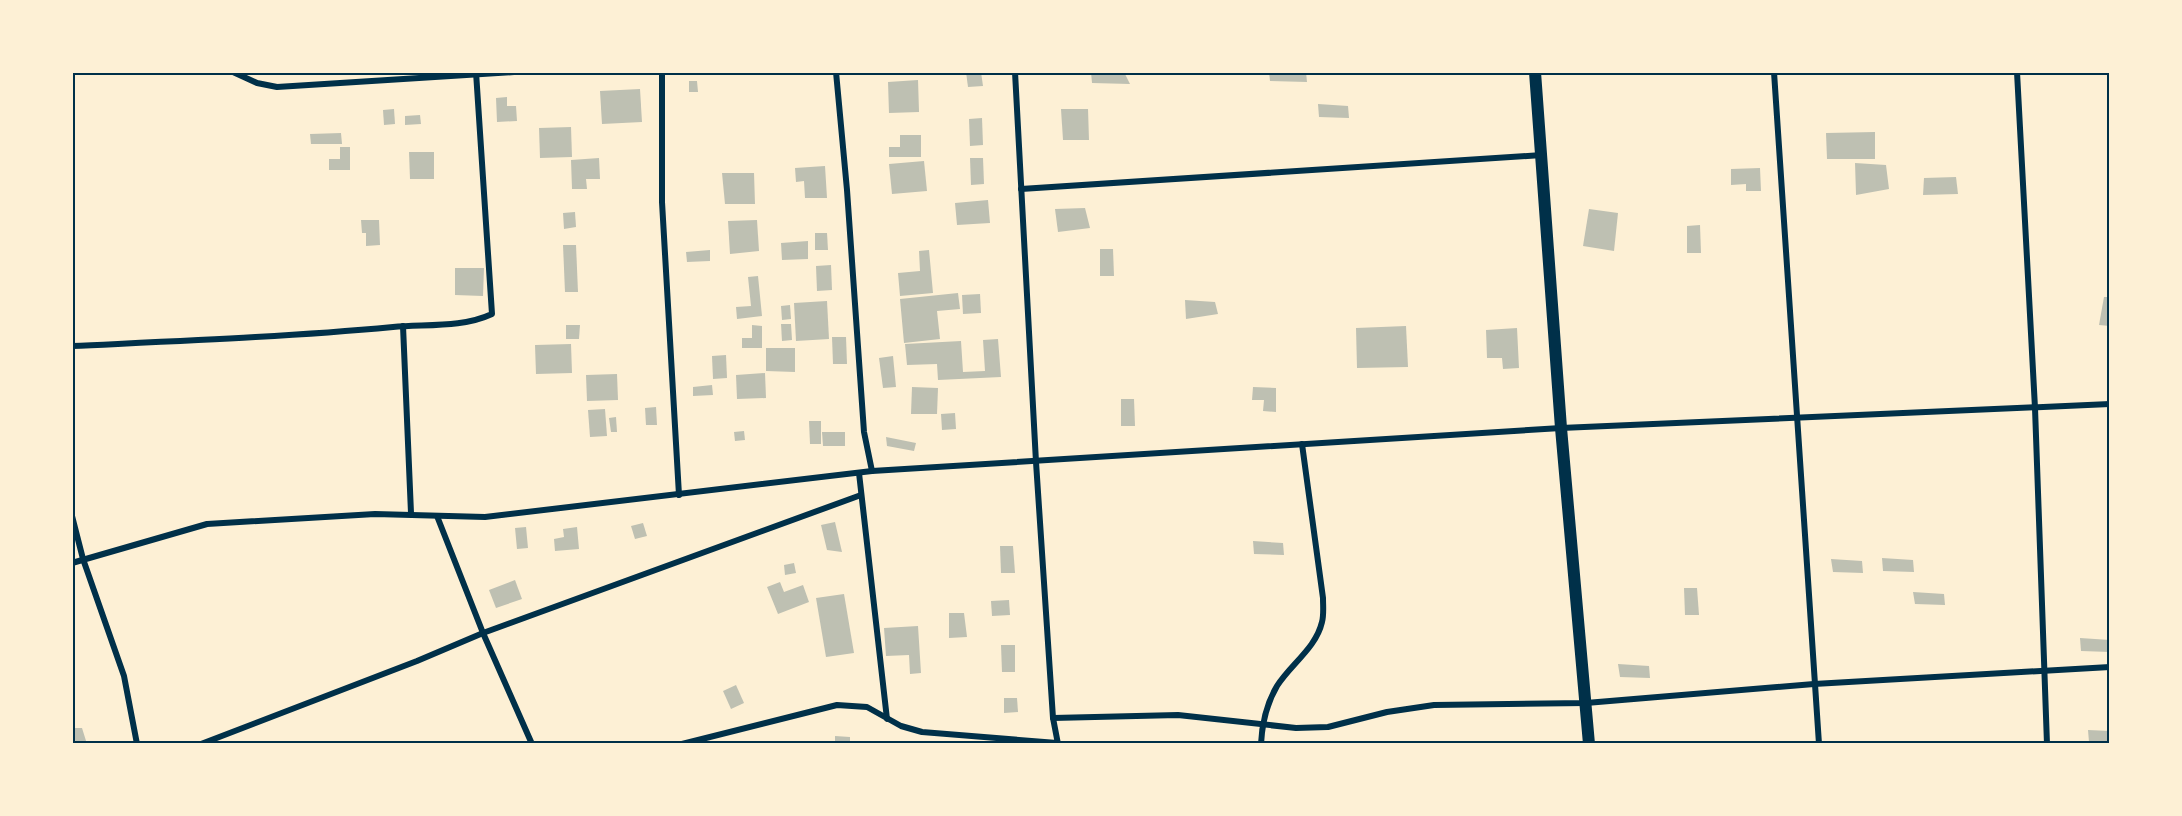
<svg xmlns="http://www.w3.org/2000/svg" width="2182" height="816" viewBox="0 0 2182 816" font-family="'Exo 2',sans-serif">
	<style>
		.building { fill: #bec0b2 }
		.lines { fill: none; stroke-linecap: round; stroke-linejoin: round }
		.minor { stroke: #003049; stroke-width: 6 }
		.secondary { stroke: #003049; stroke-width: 12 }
		.neatline { fill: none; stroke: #003049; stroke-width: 2 }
	</style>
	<rect width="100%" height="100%" fill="#fdf0d5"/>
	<!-- building -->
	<g class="building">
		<polygon points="966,72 981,72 983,86 968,87"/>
		<polygon points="1091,72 1124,72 1130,84 1092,83"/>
		<polygon points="1269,72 1306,72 1307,82 1270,81"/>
		<polygon points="918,80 919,112 889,113 888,82"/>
		<polygon points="689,81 697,81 698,92 689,92"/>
		<polygon points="640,89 642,122 602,124 600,91"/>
		<polygon points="507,97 507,106 516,106 517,121 497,122 496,98"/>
		<polygon points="1318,104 1348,106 1349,118 1319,117"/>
		<polygon points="394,109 395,124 384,125 383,110"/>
		<polygon points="1061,109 1088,109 1089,140 1063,140"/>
		<polygon points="420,115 421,124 405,125 405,116"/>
		<polygon points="982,118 983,145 970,146 969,119"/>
		<polygon points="571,127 572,157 540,158 539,128"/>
		<polygon points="1875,132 1875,159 1827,159 1826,133"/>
		<polygon points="341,133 342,144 311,144 310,134"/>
		<polygon points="900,135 921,135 921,157 889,157 889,147 900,147"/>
		<polygon points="340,147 350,147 350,170 329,170 329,159 340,159"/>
		<polygon points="409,152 434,152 434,179 410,179"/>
		<polygon points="599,158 600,179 586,179 587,189 572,189 571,160"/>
		<polygon points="970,158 983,158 984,184 971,185"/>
		<polygon points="924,161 927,191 892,194 889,164"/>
		<polygon points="1855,163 1886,165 1889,189 1856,195"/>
		<polygon points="825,166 827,198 805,198 804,181 796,182 795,168"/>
		<polygon points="1760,168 1761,191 1746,191 1746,184 1731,185 1731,169"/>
		<polygon points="722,173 754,173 755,204 725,204"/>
		<polygon points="1956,177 1958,194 1923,195 1924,178"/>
		<polygon points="988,200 990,223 957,225 955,203"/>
		<polygon points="1085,208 1090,228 1058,232 1055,209"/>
		<polygon points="1589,209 1618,213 1614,251 1583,246"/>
		<polygon points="575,212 576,227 564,229 563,213"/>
		<polygon points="361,220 379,220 380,245 366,246 366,233 362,233"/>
		<polygon points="757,220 759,251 730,254 728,221"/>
		<polygon points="1700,225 1701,253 1687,253 1687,226"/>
		<polygon points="815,233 827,233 828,250 815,250"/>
		<polygon points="808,241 808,259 782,260 781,243"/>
		<polygon points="563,245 576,245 578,292 565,292"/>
		<polygon points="1100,249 1113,249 1114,276 1100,276"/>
		<polygon points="710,250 710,261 687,262 686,252"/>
		<polygon points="929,250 933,293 900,296 898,273 920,271 919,251"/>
		<polygon points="831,265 832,290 817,291 816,266"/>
		<polygon points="455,268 484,268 483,296 455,295"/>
		<polygon points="758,276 762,316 737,319 736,307 751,306 748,277"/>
		<polygon points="958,293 960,309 937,311 940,339 904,343 900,299"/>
		<polygon points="980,294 981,313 963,314 962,295"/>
		<polygon points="2104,297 2110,297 2110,326 2099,325"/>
		<polygon points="1185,300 1215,302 1218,314 1186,319"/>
		<polygon points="827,301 829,339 796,341 794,303"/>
		<polygon points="790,305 791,319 782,320 781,306"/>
		<polygon points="781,324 791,324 792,340 782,341"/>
		<polygon points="566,325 580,325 579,339 566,339"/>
		<polygon points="752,325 762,326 762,348 742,348 742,338 752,338"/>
		<polygon points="1406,326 1408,367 1357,368 1356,328"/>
		<polygon points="1517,328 1519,368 1503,369 1502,358 1487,358 1486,330"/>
		<polygon points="832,337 846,337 847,364 833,364"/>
		<polygon points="998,339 1001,377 938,380 937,364 907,365 905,344 961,341 963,372 985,371 983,340"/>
		<polygon points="571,344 572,373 536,374 535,345"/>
		<polygon points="766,348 795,348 795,372 766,371"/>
		<polygon points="726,355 727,378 713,379 712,356"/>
		<polygon points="893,356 896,387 883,388 879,358"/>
		<polygon points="765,373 766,398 737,399 736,375"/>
		<polygon points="617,374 618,400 587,401 586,375"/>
		<polygon points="712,385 713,395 693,396 693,387"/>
		<polygon points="912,387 938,388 937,414 911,414"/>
		<polygon points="1253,387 1276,388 1276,412 1263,411 1264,400 1252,400"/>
		<polygon points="1121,399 1134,399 1135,426 1121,426"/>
		<polygon points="656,407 657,425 646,425 645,408"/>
		<polygon points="605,409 607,436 590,437 588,410"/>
		<polygon points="955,413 956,429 942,430 941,414"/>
		<polygon points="616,417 617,432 611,432 609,418"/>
		<polygon points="809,421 821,421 821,444 810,444"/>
		<polygon points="744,431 745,440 735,441 734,432"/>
		<polygon points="822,432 845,432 845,446 823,446"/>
		<polygon points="886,437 916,443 914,451 887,446"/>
		<polygon points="835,522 842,552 827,550 821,525"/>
		<polygon points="643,523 647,536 635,539 631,526"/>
		<polygon points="526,527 528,548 517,549 515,528"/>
		<polygon points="577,527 579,549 555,551 554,539 564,537 563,529"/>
		<polygon points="1253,541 1283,543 1284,555 1254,554"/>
		<polygon points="1000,546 1013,546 1015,573 1001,573"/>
		<polygon points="1882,558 1913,560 1914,572 1883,571"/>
		<polygon points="1831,559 1862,561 1863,573 1833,572"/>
		<polygon points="794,563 796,573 785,575 784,565"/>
		<polygon points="515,580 522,599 496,608 489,590"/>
		<polygon points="780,582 784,592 803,585 809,602 778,614 767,587"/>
		<polygon points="1684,588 1697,588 1699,615 1685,615"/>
		<polygon points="1913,592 1944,594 1945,605 1915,604"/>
		<polygon points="844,594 854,653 826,657 816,598"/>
		<polygon points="1009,600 1010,615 992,616 991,601"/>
		<polygon points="949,613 964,613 967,637 949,638"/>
		<polygon points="918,626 921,673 910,674 909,655 886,656 884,628"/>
		<polygon points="2080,638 2110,640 2110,652 2081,651"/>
		<polygon points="1001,645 1015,645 1015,672 1002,672"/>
		<polygon points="1618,664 1649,666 1650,678 1620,677"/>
		<polygon points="736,685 744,703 731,709 723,691"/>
		<polygon points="1004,698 1017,698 1018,712 1004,713"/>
		<polygon points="72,728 82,728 87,744 76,744"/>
		<polygon points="2088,730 2110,731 2110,743 2089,742"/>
		<polygon points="835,736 850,737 850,744 835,744"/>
	</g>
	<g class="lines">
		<!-- minor -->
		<g class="minor">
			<polyline points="233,72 257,83 277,87 514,72"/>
			<polyline points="662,72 662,202 679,495"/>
			<polyline points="836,72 847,190 864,432 872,471"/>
			<polyline points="1015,72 1036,462 1053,718 1058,744"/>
			<polyline points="1774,72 1819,744"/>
			<polyline points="2017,72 2035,408 2047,744"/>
			<polyline points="1021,189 1542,155"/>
			<polyline points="403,326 411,513"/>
			<path d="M72,346C179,341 286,337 393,327C426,324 462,328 492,314L476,72"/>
			<polyline points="859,473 887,719"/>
			<polyline points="72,516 83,559 124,676 137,744"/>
			<polyline points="437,516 483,633 532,744"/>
			<polyline points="72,563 207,524 375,514 485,517 872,471 1561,428 2110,404"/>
			<polyline points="1053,718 1178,715 1296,728 1328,727 1387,712 1434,705 1586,703 1814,684 2110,667"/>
			<polyline points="201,744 417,661 483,633 861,495"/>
			<polyline points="682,744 837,705 867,707 901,726 922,732 1057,743"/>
			<path d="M1261,744C1262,724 1267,703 1277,686C1291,664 1316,648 1322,622C1324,615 1323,606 1323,598L1302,444"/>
		</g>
		<!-- secondary -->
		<polyline class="secondary" points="1535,72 1561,428 1589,744"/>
	</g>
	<!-- border -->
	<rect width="2182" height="816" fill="none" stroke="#fdf0d5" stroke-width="147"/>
	<rect x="74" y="74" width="2034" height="668" class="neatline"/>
</svg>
